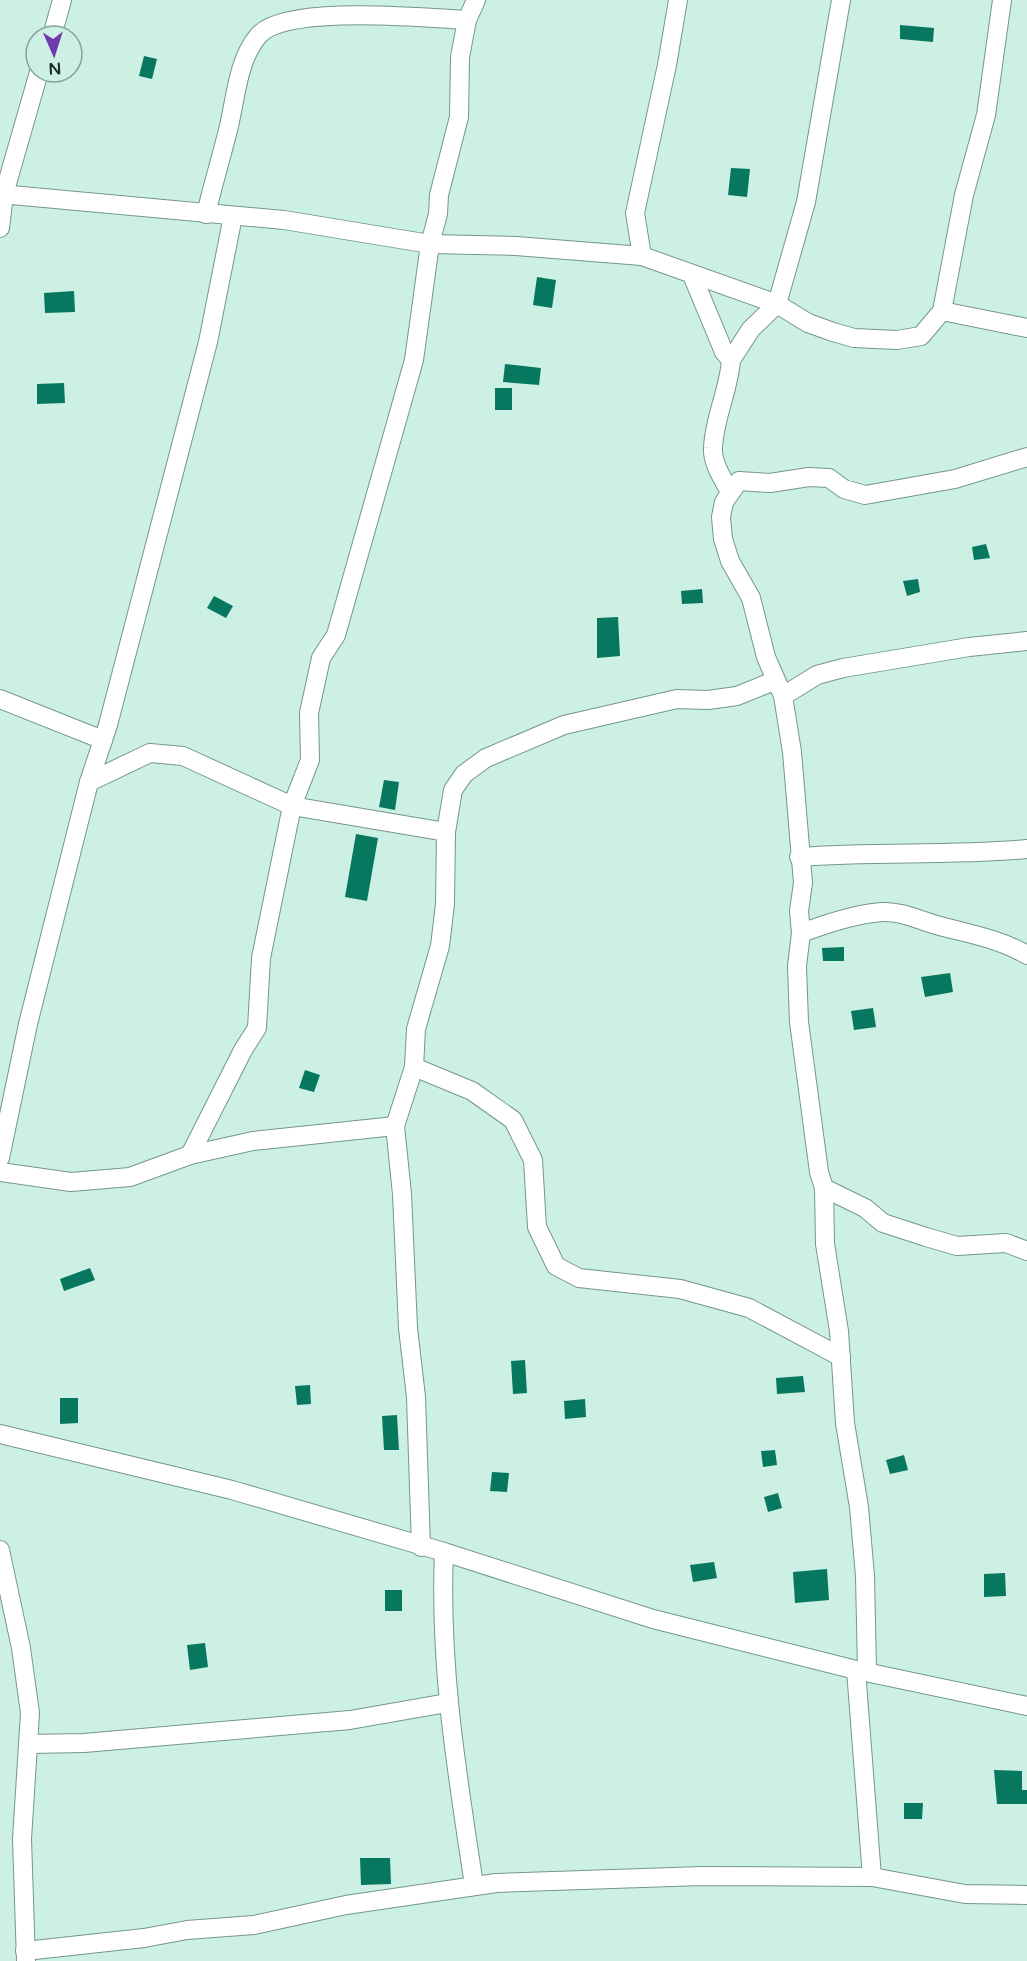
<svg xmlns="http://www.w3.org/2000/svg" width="1027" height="1961" viewBox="0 0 1027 1961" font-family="'Varela Round',sans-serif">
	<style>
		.building { fill: #07785f }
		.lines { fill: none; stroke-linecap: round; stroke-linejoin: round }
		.minor-casing { stroke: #75978b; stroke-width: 20 }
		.minor { stroke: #fff; stroke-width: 18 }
	</style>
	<rect width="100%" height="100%" fill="#ccf0e3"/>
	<!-- building -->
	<g class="building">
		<polygon points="900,25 934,28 933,42 900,39"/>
		<polygon points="144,56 157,59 152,79 139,76"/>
		<polygon points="731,168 750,169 747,197 728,195"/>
		<polygon points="537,277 556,280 552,308 533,305"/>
		<polygon points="74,291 75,312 45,313 44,293"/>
		<polygon points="505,364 541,368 539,385 503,382"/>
		<polygon points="64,383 65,403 37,404 37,384"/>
		<rect x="495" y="388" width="17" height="22"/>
		<polygon points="986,544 990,558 974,560 972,547"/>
		<polygon points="918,579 920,592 907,596 903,581"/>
		<polygon points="702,589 703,603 682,604 681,591"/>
		<polygon points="214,596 233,606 226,618 207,608"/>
		<polygon points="618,617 620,656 597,658 597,618"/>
		<polygon points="384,780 399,782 395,810 379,807"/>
		<polygon points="356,834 378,838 367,901 345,897"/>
		<polygon points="844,947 844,961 823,961 822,948"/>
		<polygon points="950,973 953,992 925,997 921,977"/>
		<polygon points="873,1008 876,1027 854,1030 851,1011"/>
		<polygon points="305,1070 320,1075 314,1092 299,1088"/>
		<polygon points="90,1268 95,1280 64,1291 60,1279"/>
		<polygon points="525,1360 527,1393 513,1394 511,1361"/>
		<polygon points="803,1376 805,1392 777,1394 776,1378"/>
		<polygon points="310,1385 311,1404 297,1405 295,1386"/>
		<polygon points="60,1398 78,1398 78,1423 60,1424"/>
		<polygon points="585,1399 586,1417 565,1419 564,1401"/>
		<polygon points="397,1415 399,1450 384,1450 382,1416"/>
		<polygon points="775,1450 777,1465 763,1467 761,1451"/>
		<polygon points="904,1455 908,1470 890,1474 886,1460"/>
		<polygon points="492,1472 509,1473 507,1492 490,1491"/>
		<polygon points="778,1493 782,1508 768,1512 764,1497"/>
		<polygon points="714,1562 717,1578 693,1582 690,1565"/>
		<polygon points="827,1569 829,1600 795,1603 793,1572"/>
		<polygon points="1005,1573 1006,1596 984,1597 984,1574"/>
		<rect x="385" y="1590" width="17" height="21"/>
		<polygon points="205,1643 208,1667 190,1670 187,1645"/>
		<polygon points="994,1770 1022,1771 1022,1790 1027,1790 1027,1804 997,1804"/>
		<polygon points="904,1803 923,1803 922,1819 904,1819"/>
		<polygon points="360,1858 390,1858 391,1884 361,1885"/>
	</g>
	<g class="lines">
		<defs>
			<g id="minor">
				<polyline points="1002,0 986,115 964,195 942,311 1027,328"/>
				<polyline points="52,36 62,0"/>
				<polyline points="0,194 284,220 430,244 516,246 642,256 777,304 808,323 833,332 854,338 897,340 921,336 942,311"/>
				<path d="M206,214C213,184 222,155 229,126C236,96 238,60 258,36C284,4 426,18 467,20"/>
				<polyline points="0,228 4,194 39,72"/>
				<polyline points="642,256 635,213 667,65 678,0"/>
				<path d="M692,275L724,352L731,360C729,390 714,418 713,448C712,463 723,479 730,492"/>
				<polyline points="731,360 751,329 777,304 806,202 841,0"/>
				<polyline points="783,696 817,675 843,668 969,647 1027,641"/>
				<polyline points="0,699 103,740"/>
				<polyline points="89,782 150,753 183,756 292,806 446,832"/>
				<path d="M799,857C875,851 951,856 1027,849"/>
				<path d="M801,933C826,924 855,914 882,912C902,911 921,921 940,926C970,934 1000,939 1027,955"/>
				<polyline points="414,1067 472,1091 513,1120 533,1160 537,1227 556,1266 579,1278 680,1289 749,1308 841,1357"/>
				<polyline points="190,1155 243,1050 257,1028 261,958 292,806 310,760 309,713 321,658 336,635 414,360 430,244 438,214 439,195 459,117 460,57 467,20 476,0"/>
				<polyline points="0,1158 28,1024 89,782 108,725 208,342 233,216"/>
				<polyline points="0,1172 71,1182 130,1177 190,1155 253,1141 395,1126"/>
				<polyline points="824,1188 865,1208 883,1223 926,1237 957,1246 1006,1243 1027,1251"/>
				<polyline points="0,1434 232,1490 444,1552 653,1619 856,1670 1027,1706"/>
				<polyline points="421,1547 416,1397 408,1328 402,1194 395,1126 414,1067 416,1029 440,946 445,904 446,832 453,790 464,774 486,758 564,725 677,699 708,700 737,696 774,681"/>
				<polyline points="0,1550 21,1648 30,1713 22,1839 26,1961"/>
				<path d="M444,1552C439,1666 457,1773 474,1885"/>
				<polyline points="856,1670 872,1877"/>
				<polyline points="867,1670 865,1576 859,1507 845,1423 839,1331 825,1244 824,1188 819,1172 799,1022 797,966 801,933 799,911 803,883 792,752 783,696 766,657 751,598 730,561 723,539 721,517 724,502 739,481 770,483 809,477 829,478 844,489 865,495 955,479 1027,457"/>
				<polyline points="28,1744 84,1743 350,1720 447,1703"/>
				<polyline points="25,1951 144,1938 187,1930 254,1925 346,1905 496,1883 702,1876 872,1877 965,1894 1027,1895"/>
			</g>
		</defs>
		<!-- minor casing -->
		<use href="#minor" class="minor-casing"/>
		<!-- minor -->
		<use href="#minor" class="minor"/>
	</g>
	<!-- north arrow -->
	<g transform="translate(54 54) rotate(177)"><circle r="28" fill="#ccf0e3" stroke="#87a299" stroke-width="1.5"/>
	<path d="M0-4.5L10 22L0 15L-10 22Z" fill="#7239af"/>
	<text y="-9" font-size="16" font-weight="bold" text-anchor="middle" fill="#202d29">N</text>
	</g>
</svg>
